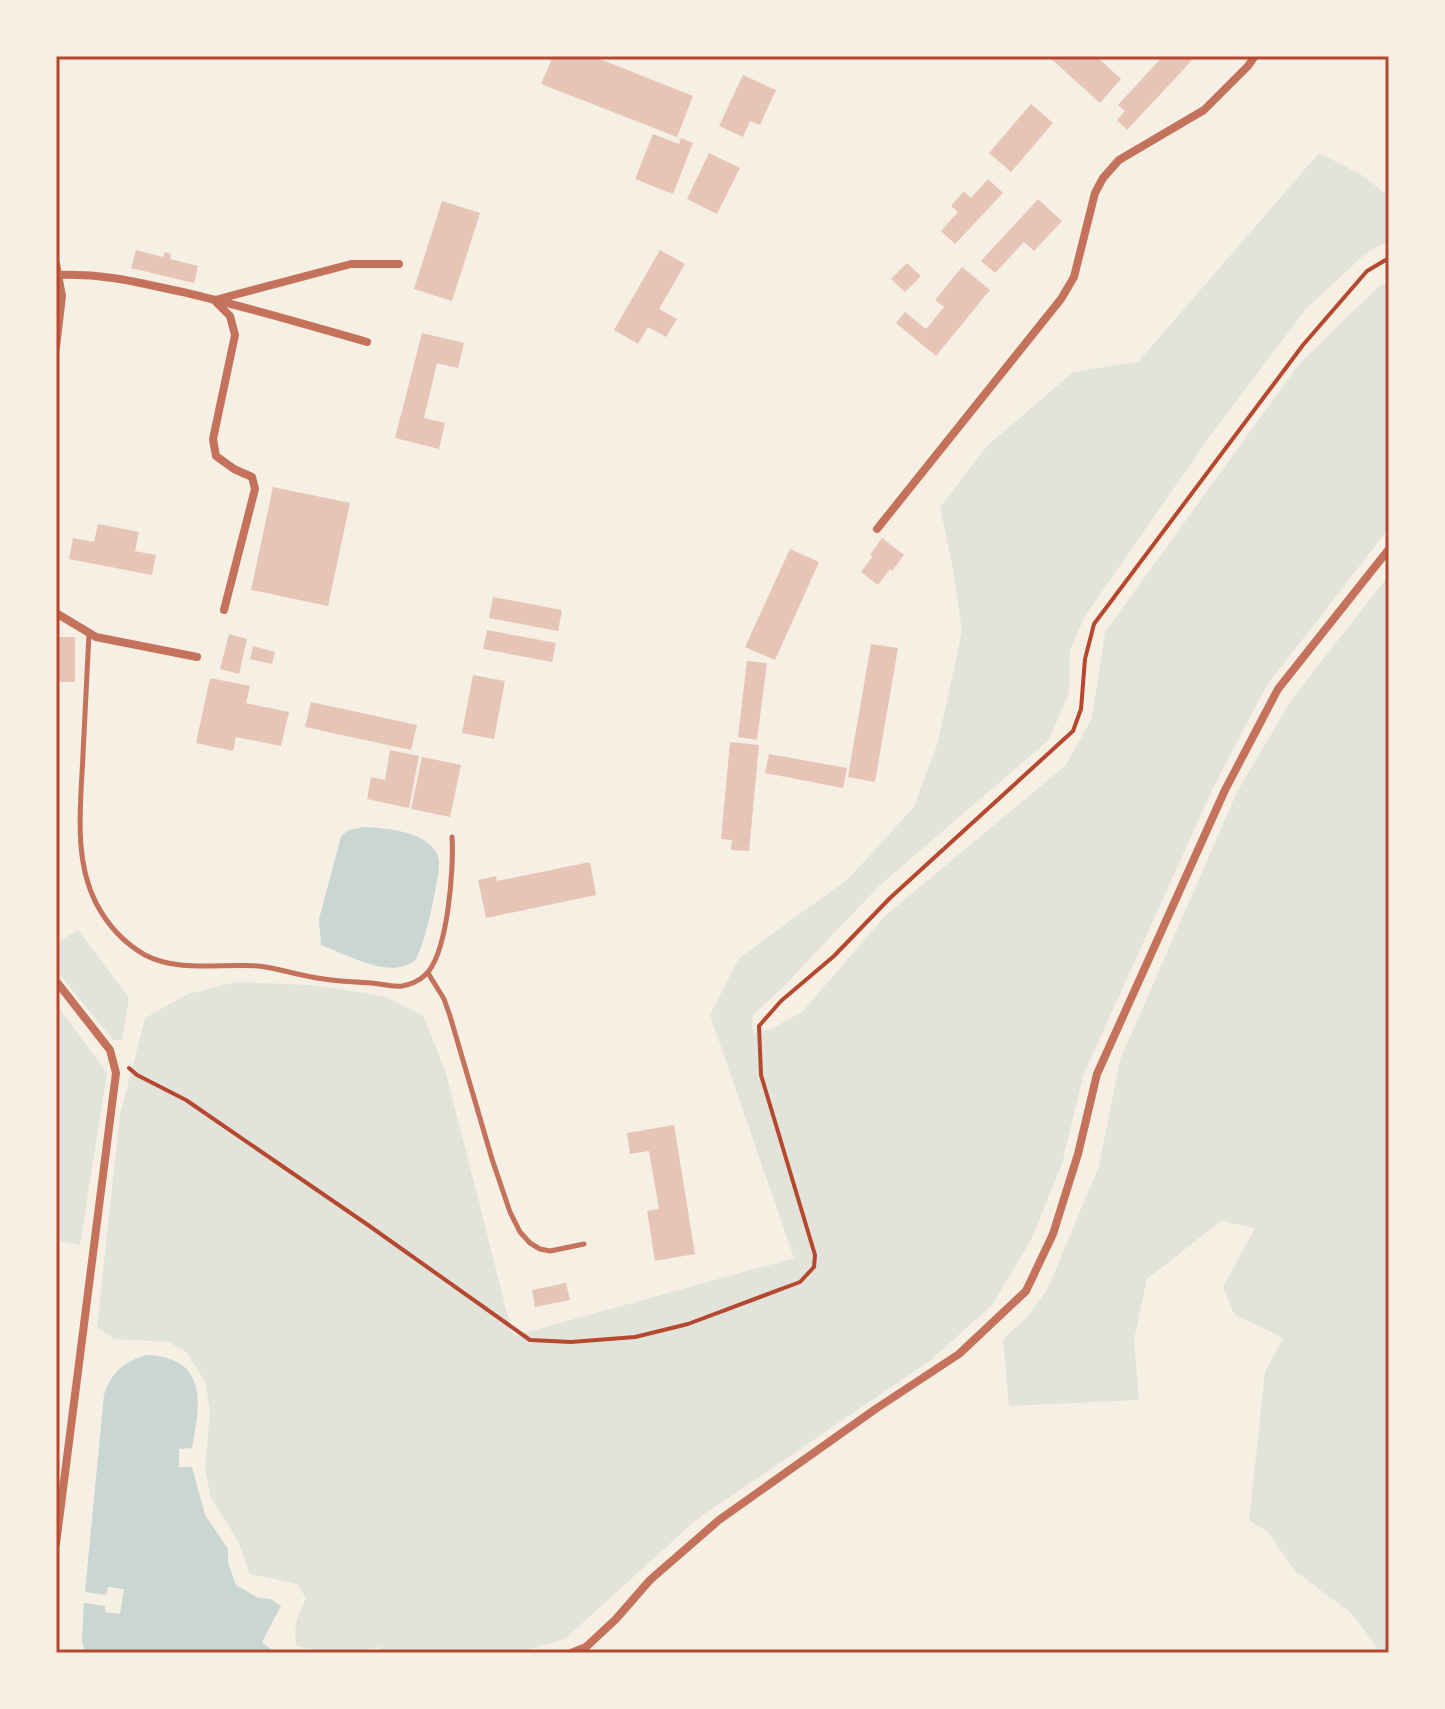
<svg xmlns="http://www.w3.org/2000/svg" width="1445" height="1709" viewBox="0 0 1445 1709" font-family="Overpass,sans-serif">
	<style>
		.green { fill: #e2e4dc }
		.water { fill: #c9d6d2 }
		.building { fill: #e6c5b7 }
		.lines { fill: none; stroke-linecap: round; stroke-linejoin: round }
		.path { stroke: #b5482f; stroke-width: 4 }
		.service { stroke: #c5725c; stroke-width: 5 }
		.minor { stroke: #c5725c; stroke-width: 8 }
		.neatline { fill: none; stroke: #b5482f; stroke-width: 3 }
	</style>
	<rect width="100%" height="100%" fill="#f6efe4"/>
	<!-- green -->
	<g class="green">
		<path d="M1319,153L1360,174L1389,196V240L1365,254L1306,309L1208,439L1085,616L1070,651L1069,693L1049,740L880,885L782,988L752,1016L753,1033L771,1029L802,1012L886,915L1066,765L1092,718L1105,632L1299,364L1380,285L1389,282V528L1267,685L1213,788L1083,1076L1062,1164L1031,1240L992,1305L931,1360L696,1520L565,1639L515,1653H384L380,1647C347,1653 330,1654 297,1646C292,1626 298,1616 306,1598L297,1584L250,1574L237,1539L211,1498L205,1469L210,1410L205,1381L187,1353L169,1342L114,1339L97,1327L120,1115L145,1018L188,994L236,982L311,985L383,996L423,1015L446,1073L513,1336L794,1258L710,1015L739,958L848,879L914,807L938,742L962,631L953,569L940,507L988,445L1073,372L1138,362Z"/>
		<polygon points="1389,575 1389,1653 1379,1653 1377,1647 1352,1614 1295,1571 1268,1532 1249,1521 1265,1372 1283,1338 1234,1314 1223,1287 1255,1228 1221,1221 1147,1279 1134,1339 1139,1400 1009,1406 1003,1339 1026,1318 1047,1290 1099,1166 1120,1060 1237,792 1292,699"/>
		<polygon points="78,930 129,998 122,1040 113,1040 56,970 56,943"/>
		<polygon points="56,1004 107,1073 80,1245 56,1240"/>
	</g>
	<!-- water -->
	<g class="water">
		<path d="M362,827C383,828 417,830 432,847C437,852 439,857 439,864C439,879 424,950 415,960C413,962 406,966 404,966C382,974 342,953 321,945L319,919L341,837L347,831Z"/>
		<path d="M147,1355C209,1358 200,1404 192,1448L179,1449V1467H192L205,1515L228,1549V1563L236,1585L258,1598L271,1599L281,1606L262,1642L276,1653H85L82,1641L84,1603L105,1606V1612L120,1614L124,1589L108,1587L106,1595L85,1592L104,1395C111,1373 124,1361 147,1355Z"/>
	</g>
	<!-- building -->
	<g class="building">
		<polygon points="553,56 592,56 693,96 677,137 541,84"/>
		<polygon points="1048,56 1096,56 1121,79 1100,103"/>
		<polygon points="1163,56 1196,56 1127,130 1117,120 1125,111 1118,105"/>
		<polygon points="743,75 776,90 760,125 750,121 743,137 719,126"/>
		<polygon points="1031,104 1053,123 1011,172 989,153"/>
		<polygon points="653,134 679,144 681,138 693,143 673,194 635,179"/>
		<polygon points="709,153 740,168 717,214 687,199"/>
		<polygon points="988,179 1003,193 955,244 941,231 958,212 951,206 964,191 971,198"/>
		<polygon points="1038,199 1062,221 1034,251 1024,242 995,273 981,261"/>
		<polygon points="442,201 480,213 452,301 414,289"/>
		<polygon points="136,250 163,257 165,252 171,254 170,259 198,266 194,283 131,268"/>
		<polygon points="660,250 685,264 659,309 677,319 666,337 648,327 638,344 614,330"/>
		<polygon points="907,263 921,276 905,292 891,279"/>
		<polygon points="962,267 990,290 936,356 896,323 905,312 926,329 944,307 935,300"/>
		<polygon points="422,333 464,343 458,368 437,363 424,418 445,423 439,449 395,438"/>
		<polygon points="273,487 350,503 328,606 251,590"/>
		<polygon points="98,524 139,532 135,551 156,555 152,575 69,559 73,538 94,542"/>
		<polygon points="882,538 904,555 892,571 890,569 878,585 861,572 873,556 870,555"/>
		<polygon points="790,549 819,562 775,660 745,647"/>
		<polygon points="493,597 562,610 558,631 489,618"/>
		<polygon points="487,630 556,643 552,662 483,649"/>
		<polygon points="229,634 247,639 239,674 220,669"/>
		<rect x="56" y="637" width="19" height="45"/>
		<polygon points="871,644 898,648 875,782 848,777"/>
		<polygon points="253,646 275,652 272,664 250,659"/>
		<polygon points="747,661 767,663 757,740 738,737"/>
		<polygon points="473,675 505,681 494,739 462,733"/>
		<polygon points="210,678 250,686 246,703 289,712 281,746 236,737 233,751 196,743"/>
		<polygon points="311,702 417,725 411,750 305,727"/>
		<polygon points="730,742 759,745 749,851 731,850 732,840 721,839"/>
		<polygon points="390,750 419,756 409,808 367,799 371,777 385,780"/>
		<polygon points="769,754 847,768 843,788 765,773"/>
		<polygon points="422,757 461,765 450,817 411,809"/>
		<polygon points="590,862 596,895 486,918 478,880 496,876 497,881"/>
		<polygon points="674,1125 695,1254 655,1261 647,1211 659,1209 649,1151 630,1154 627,1133"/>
		<polygon points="566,1283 570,1300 535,1307 532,1290"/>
	</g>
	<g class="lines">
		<!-- path -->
		<polyline class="path" points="129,1068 137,1075 186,1100 368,1225 530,1340 571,1342 635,1337 688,1324 800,1282 814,1267 815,1255 761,1075 759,1026 781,1001 834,956 890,898 1073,731 1081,709 1085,659 1094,624 1303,345 1367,271 1389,258"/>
		<!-- service -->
		<g class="service">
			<path d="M89,633C87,673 85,714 83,754C81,803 73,858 96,903C107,924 124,943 145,955C179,973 222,963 258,966C276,968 294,974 312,977C331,981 352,982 372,983C381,984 393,987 402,986C409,985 419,981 424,976C448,957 454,867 452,837"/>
			<polyline points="428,973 444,999 450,1016 492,1159 510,1212 520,1232 530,1243 540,1249 550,1251 584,1244"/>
		</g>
		<!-- minor -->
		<g class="minor">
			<polyline points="56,264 62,296 56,347"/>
			<path d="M58,275C106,273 140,283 187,293C247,307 307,325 367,342"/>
			<polyline points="214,300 230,316 235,335 213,439 216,456 234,469 252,477 255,489 224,610"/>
			<polyline points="215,300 351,264 399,264"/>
			<polyline points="877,529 1061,299 1074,277 1095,193 1103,178 1119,160 1204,110 1248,66 1255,56"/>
			<polyline points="56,613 96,637 197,657"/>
			<polyline points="56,981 110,1050 116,1073 56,1544"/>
			<polyline points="571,1653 586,1647 616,1619 650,1580 719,1520 877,1408 959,1354 1026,1291 1053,1234 1078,1154 1097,1074 1225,790 1278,689 1389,549"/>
		</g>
	</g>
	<!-- border -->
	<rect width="1445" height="1709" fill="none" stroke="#f6efe4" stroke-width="116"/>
	<rect x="58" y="58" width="1329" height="1593" class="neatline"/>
</svg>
